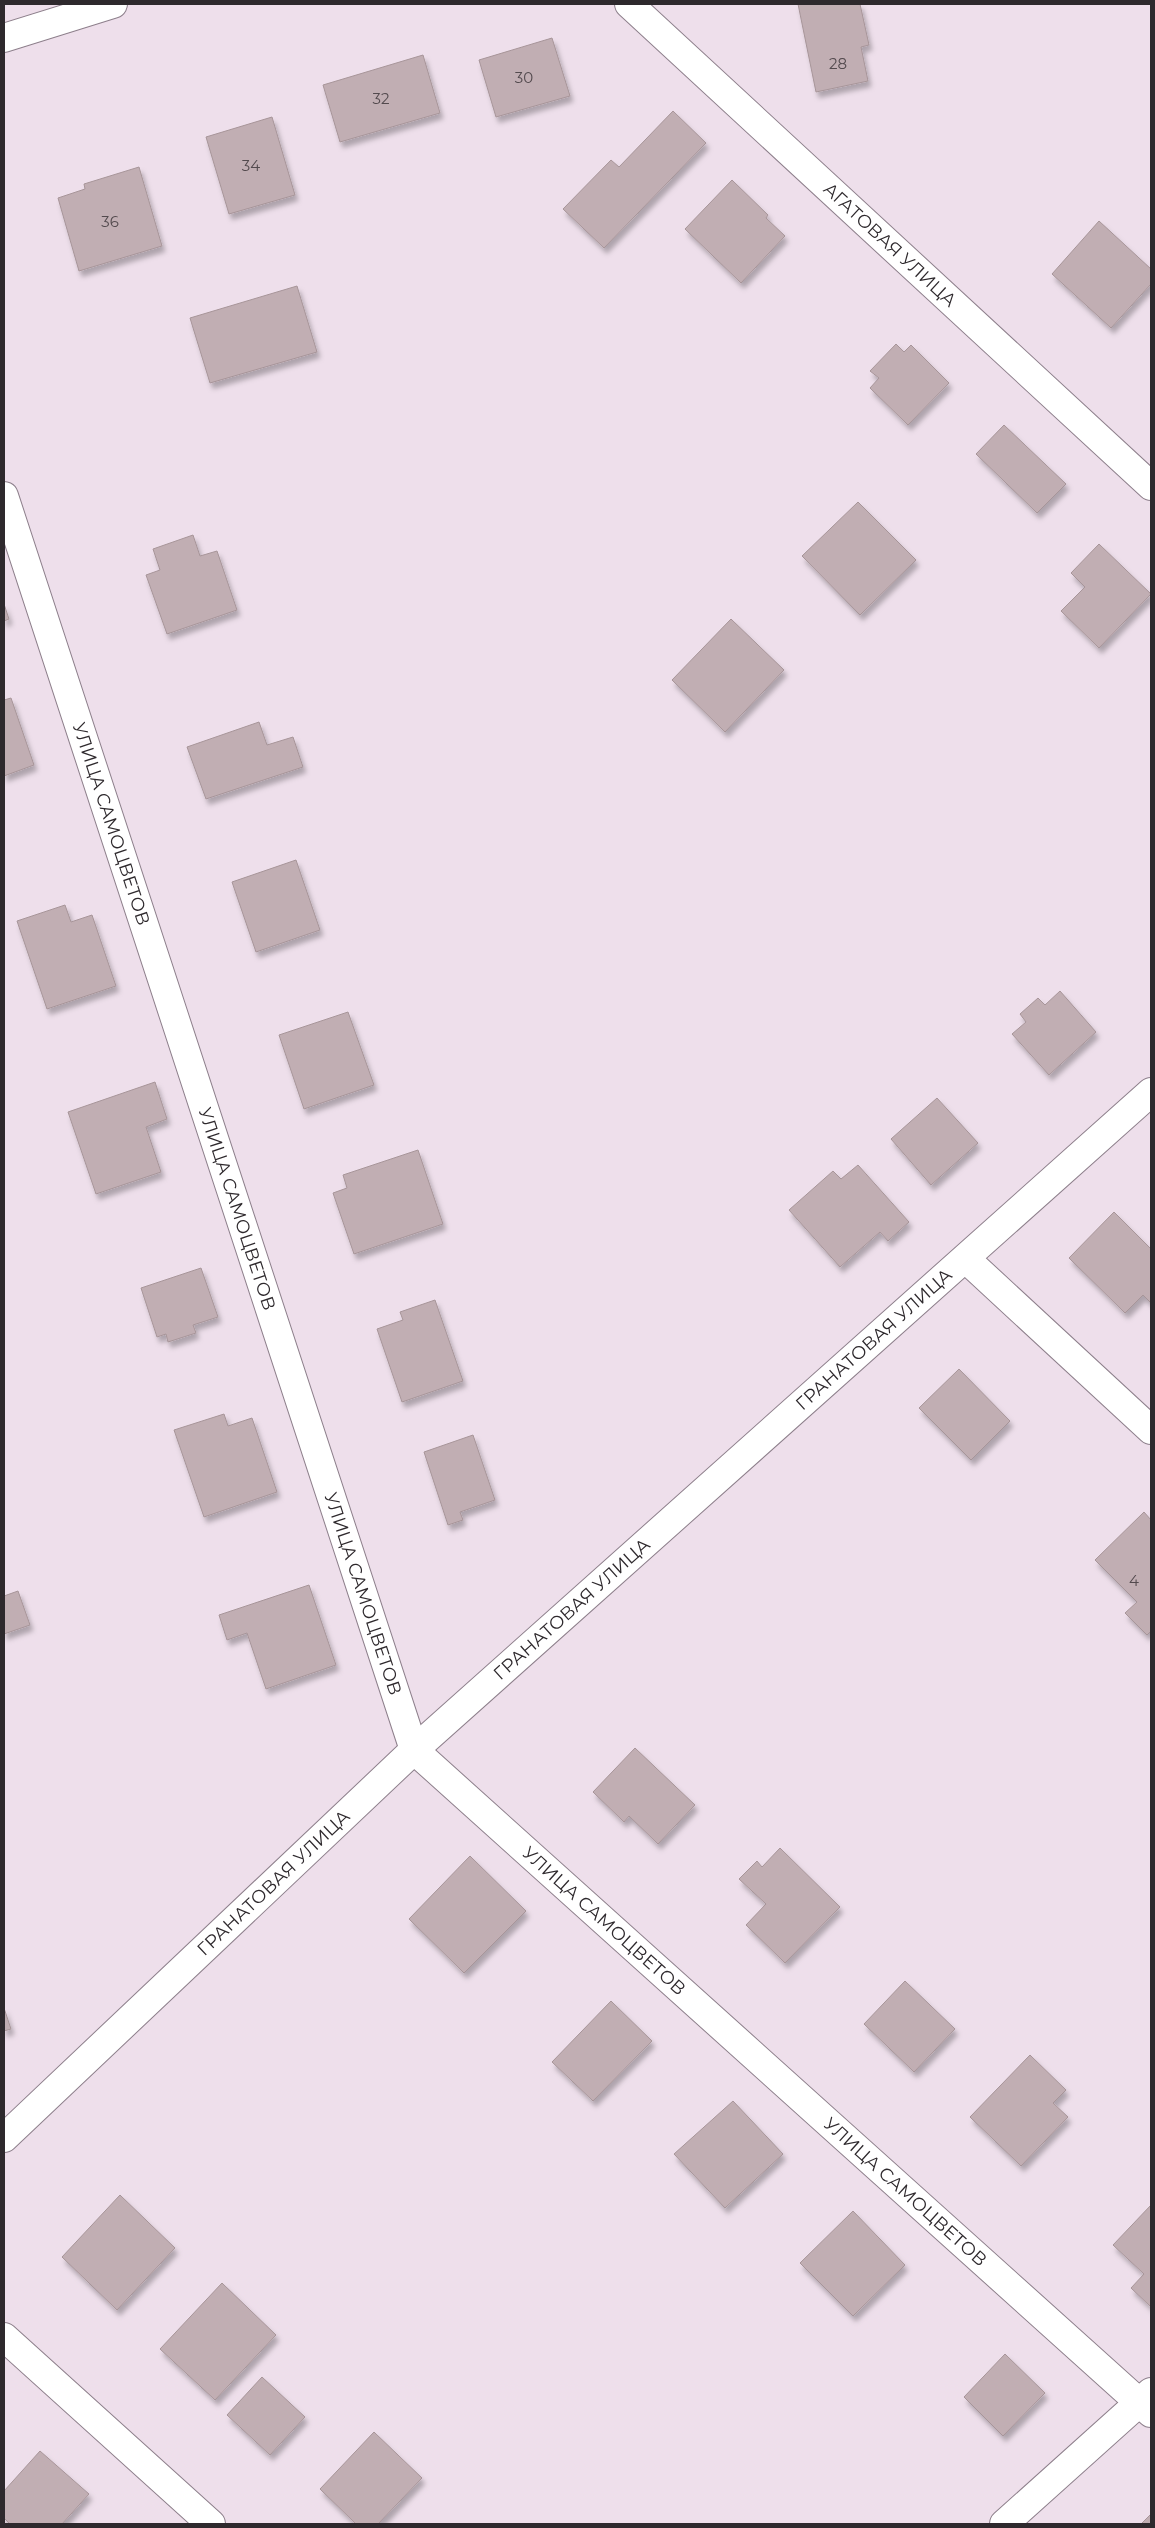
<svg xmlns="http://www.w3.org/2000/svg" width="1155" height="2528" viewBox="0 0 1155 2528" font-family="Montserrat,sans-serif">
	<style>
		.building { fill: #c1aeb3; stroke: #a79599; filter: url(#shadow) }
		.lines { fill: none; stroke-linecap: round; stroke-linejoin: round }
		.minor-casing { stroke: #8d7f8b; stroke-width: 30 }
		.tertiary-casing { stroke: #8d7f8b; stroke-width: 30 }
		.minor { stroke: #fff; stroke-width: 28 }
		.tertiary { stroke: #fff; stroke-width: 28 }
		.labels { text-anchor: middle; stroke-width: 4; stroke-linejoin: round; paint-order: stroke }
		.number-label { font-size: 15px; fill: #534a4e }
		.street-label { font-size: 18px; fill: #2e292d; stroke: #eedfeb }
	</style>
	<defs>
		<filter id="shadow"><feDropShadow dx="3" dy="5.5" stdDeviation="2.5" flood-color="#0004"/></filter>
	</defs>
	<rect width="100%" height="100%" fill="#eedfeb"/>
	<!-- building -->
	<g class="building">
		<polygon points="798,4 860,4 869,45 861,47 868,81 816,92"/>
		<polygon points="552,38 570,96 496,117 479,60"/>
		<polygon points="423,55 440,113 340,142 323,85"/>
		<polygon points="673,111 706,143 604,248 563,209 611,160 619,167"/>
		<polygon points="272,117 295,195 229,214 206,137"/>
		<polygon points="139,167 162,246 79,271 58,198 85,189 84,184"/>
		<polygon points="732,180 768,215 766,218 785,236 741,283 685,229"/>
		<polygon points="1099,221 1151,269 1151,284 1111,328 1052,274"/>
		<polygon points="297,286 317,352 210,383 190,318"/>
		<polygon points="896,344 904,352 911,345 949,383 908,425 870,388 879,378 870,371"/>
		<polygon points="1004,425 1066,484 1037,513 976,454"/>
		<polygon points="858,502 916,560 860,615 802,556"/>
		<polygon points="193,535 200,556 217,551 237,610 167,634 146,575 160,570 153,549"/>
		<polygon points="1099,544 1151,594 1099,648 1061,611 1085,587 1071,573"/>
		<polygon points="4,604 9,619 4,621"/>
		<polygon points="731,619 784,670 725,732 672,680"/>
		<polygon points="11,698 34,765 4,776 4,700"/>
		<polygon points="259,722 267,745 293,737 303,767 206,799 187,747"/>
		<polygon points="296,860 320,930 256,952 232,882"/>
		<polygon points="65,905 71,922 92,915 116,986 47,1009 17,921"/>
		<polygon points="1060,991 1096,1032 1049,1075 1012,1034 1026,1022 1020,1014 1038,998 1045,1005"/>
		<polygon points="348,1012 374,1085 304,1109 279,1035"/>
		<polygon points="155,1082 167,1119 146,1127 161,1172 96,1194 68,1112"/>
		<polygon points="937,1098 978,1143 931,1185 891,1139"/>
		<polygon points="418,1150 443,1224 354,1254 333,1193 347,1188 343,1175"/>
		<polygon points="858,1165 909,1222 888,1241 880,1232 840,1267 789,1210 833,1171 841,1179"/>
		<polygon points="1114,1212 1151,1249 1151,1303 1143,1295 1125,1313 1069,1258"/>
		<polygon points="201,1268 218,1317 193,1325 196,1333 168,1342 166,1334 157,1337 141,1288"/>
		<polygon points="435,1300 463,1381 402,1402 377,1329 403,1320 400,1312"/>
		<polygon points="959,1369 1010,1421 971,1460 919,1408"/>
		<polygon points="224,1414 228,1426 252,1418 277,1492 204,1517 174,1430"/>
		<polygon points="473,1435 495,1500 460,1512 463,1520 448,1525 424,1452"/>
		<polygon points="1144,1512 1151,1520 1151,1631 1147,1635 1125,1613 1137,1602 1095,1560"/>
		<polygon points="309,1585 336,1665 266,1689 247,1633 227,1640 219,1615"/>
		<polygon points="18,1591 30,1625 4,1634 4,1596"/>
		<polygon points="635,1748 695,1805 658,1844 629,1816 624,1822 593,1792"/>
		<polygon points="780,1848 840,1907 785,1963 746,1925 766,1904 739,1879 757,1861 762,1867"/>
		<polygon points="470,1856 526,1911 464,1973 409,1919"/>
		<polygon points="905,1981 955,2029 914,2072 864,2024"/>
		<polygon points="611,2001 652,2041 593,2101 552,2062"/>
		<polygon points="4,2008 11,2029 4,2031"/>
		<polygon points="1030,2055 1066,2090 1053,2103 1068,2117 1021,2166 970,2117"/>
		<polygon points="733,2101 783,2154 725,2208 674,2154"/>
		<polygon points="120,2195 175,2248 117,2310 62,2257"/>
		<polygon points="1151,2205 1151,2307 1131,2288 1144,2274 1113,2245"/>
		<polygon points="853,2211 905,2265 853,2316 800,2263"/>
		<polygon points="222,2283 276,2335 215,2400 160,2349"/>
		<polygon points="1005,2354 1045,2393 1003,2436 964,2397"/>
		<polygon points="262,2377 305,2417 270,2455 227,2415"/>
		<polygon points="374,2432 422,2478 378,2524 356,2524 320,2489"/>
		<polygon points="40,2451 89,2494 62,2524 10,2524 4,2518 4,2491"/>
		<polygon points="1151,2514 1151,2524 1141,2524"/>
	</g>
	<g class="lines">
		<defs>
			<g id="minor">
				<path id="s1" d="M629,4L1151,486"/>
				<path id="s2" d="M4,496L414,1750L1151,2413"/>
				<polyline points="966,1259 1151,1430"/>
				<path id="s3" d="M4,2138L414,1750L1151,1092"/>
				<polyline points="4,2337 211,2524"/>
				<polyline points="1004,2524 1151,2392"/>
			</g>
			<polyline id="tertiary" points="4,38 113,4"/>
		</defs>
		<!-- minor casing -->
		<use href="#minor" class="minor-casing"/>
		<!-- tertiary casing -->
		<use href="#tertiary" class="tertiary-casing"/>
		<!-- minor -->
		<use href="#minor" class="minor"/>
		<!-- tertiary -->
		<use href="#tertiary" class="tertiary"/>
	</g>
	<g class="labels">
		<!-- number labels -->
		<g class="number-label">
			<text x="838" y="69">28</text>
			<text x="524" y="83">30</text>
			<text x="381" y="104">32</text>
			<text x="251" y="171">34</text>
			<text x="110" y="227">36</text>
			<text x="1134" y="1586">4</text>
		</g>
		<!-- street labels -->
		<g class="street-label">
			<text dy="6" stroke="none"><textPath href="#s1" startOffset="355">АГАТОВАЯ УЛИЦА</textPath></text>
			<text dy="6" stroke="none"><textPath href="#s2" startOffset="345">УЛИЦА САМОЦВЕТОВ</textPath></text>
			<text dy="6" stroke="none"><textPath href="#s2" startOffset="750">УЛИЦА САМОЦВЕТОВ</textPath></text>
			<text dy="6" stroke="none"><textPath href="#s3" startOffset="1181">ГРАНАТОВАЯ УЛИЦА</textPath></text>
			<text dy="6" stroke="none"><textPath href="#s2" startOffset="1155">УЛИЦА САМОЦВЕТОВ</textPath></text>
			<text dy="6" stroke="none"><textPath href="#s3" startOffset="776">ГРАНАТОВАЯ УЛИЦА</textPath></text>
			<text dy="6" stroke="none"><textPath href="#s3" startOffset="371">ГРАНАТОВАЯ УЛИЦА</textPath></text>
			<text dy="6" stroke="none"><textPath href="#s2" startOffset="1575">УЛИЦА САМОЦВЕТОВ</textPath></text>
			<text dy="6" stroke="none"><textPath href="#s2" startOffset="1980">УЛИЦА САМОЦВЕТОВ</textPath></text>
		</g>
	</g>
	<!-- border -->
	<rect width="1155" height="2528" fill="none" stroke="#2e292d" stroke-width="10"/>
</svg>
